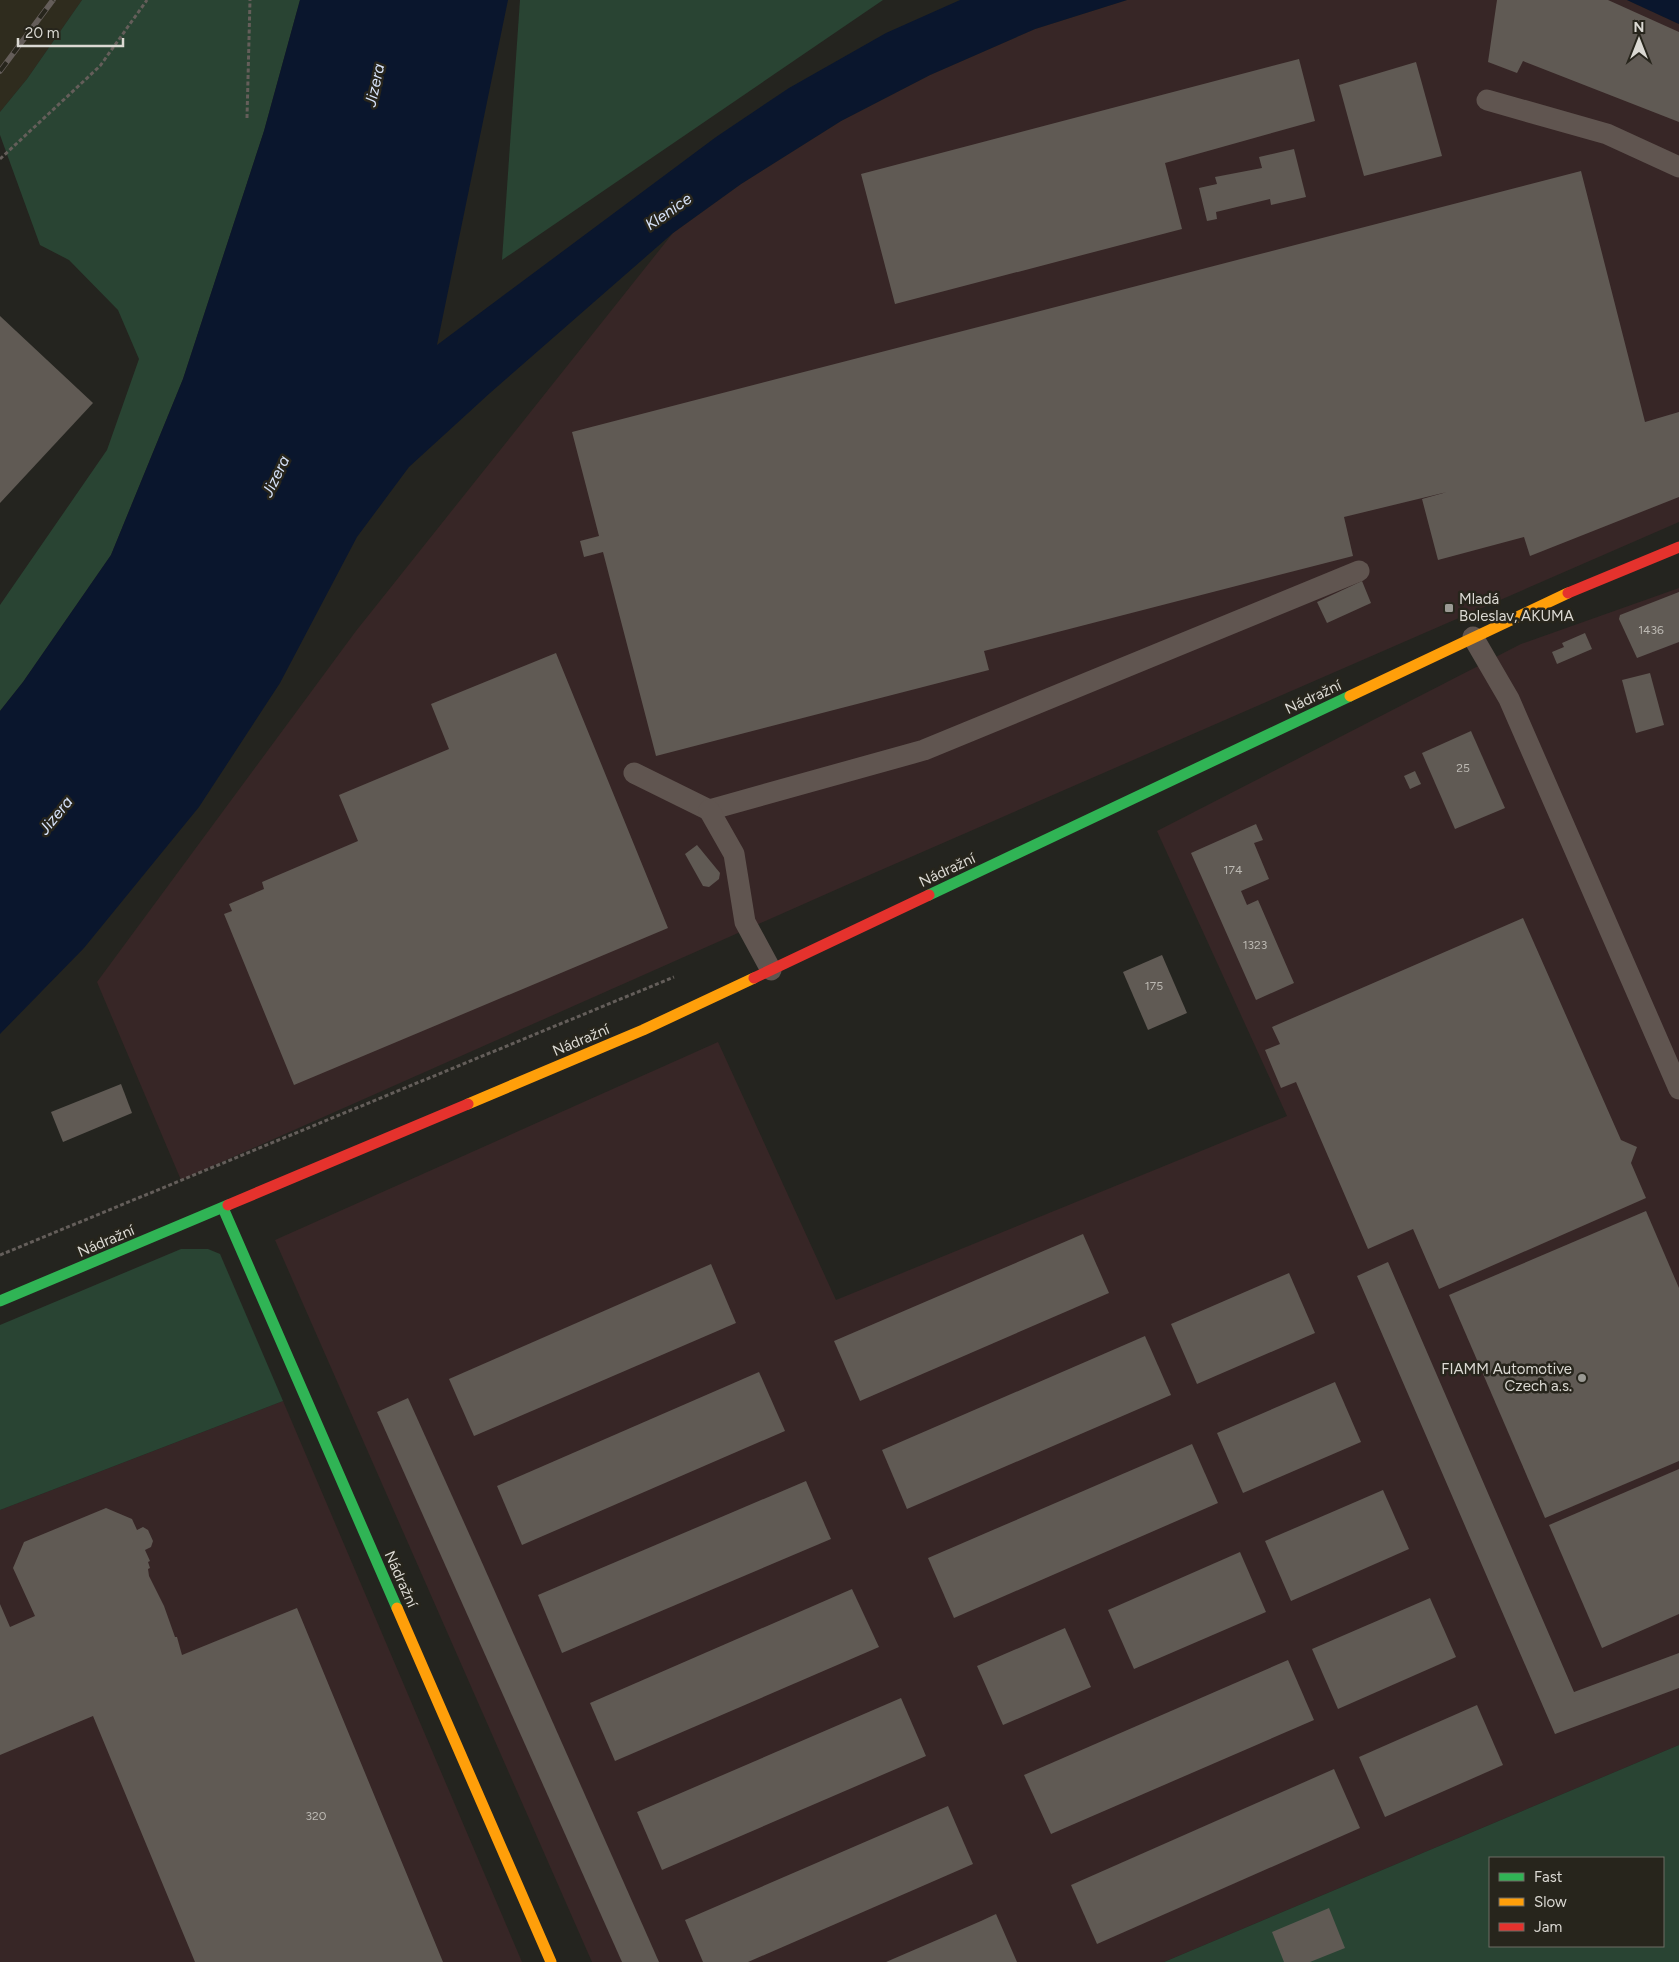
<svg xmlns="http://www.w3.org/2000/svg" width="1679" height="1962" viewBox="0 0 1679 1962" font-family="Figtree,sans-serif">
	<style>
		.industrial { fill: #372626 }
		.built { fill: #2f2c1e }
		.green { fill: #294433; fill-rule: evenodd }
		.water { fill: #0a162d }
		.building { fill: #605a54 }
		.lines { fill: none; stroke-linecap: round; stroke-linejoin: round }
		.path { stroke: #645e5a; stroke-width: 3; stroke-dasharray: 4 2.5; stroke-linecap: butt }
		.lane { stroke: #605550; stroke-width: 21 }
		.fast { stroke: #30b455; stroke-width: 11 }
		.slow { stroke: #ff9f0a; stroke-width: 11 }
		.jam { stroke: #e5322d; stroke-width: 11 }
		.rail-casing { stroke: #645d59; stroke-width: 5.5 }
		.rail { stroke: #27251c; stroke-width: 4; stroke-dasharray: 11; stroke-linecap: butt }
		.poi-dot { fill: #9b9a94; stroke: #27251c; stroke-width: 2 }
		.labels { text-anchor: middle; stroke-width: 5; stroke-linejoin: round; paint-order: stroke }
		.number-label { font-size: 12px; fill: #bcb9b3 }
		.poi-label { font-size: 15px; fill: #dbd9d3; stroke: #27251c; text-anchor: start }
		.street-label { font-size: 15px; fill: #dbd9d3; stroke: #27251c }
		.water-label { font-size: 16px; font-style: italic; fill: #d7e3fa; stroke: #27251c }
	</style>
	<rect width="100%" height="100%" fill="#24241f"/>
	<!-- industrial -->
	<g class="industrial">
		<polygon points="1127,0 1627,0 1679,24 1679,522 842,887 181,1180 97,982 356,631 673,233 741,184 841,121 930,75 1035,29"/>
		<polygon points="1679,588 1679,1745 1164,1962 592,1962 275,1240 718,1042 836,1300 1287,1116 1157,831 1521,644"/>
		<polygon points="283,1401 522,1962 0,1962 0,1510"/>
	</g>
	<!-- built -->
	<polygon class="built" points="0,0 82,0 27,79 0,112"/>
	<!-- green -->
	<g class="green">
		<polygon points="82,0 300,0 264,131 183,379 111,555 23,682 0,711 0,605 107,450 139,359 118,310 69,260 40,245 0,135 0,112 27,79"/>
		<polygon points="520,0 883,0 502,260"/>
		<polygon points="181,1249 208,1249 220,1254 283,1401 0,1510 0,1325"/>
		<path d="M1679,1745V1962H1164ZM1490,1858H1663V1946H1490Z"/>
	</g>
	<!-- water -->
	<g class="water">
		<polygon points="300,0 508,0 437,345 716,137 789,88 886,33 960,0 1127,0 1035,29 930,75 841,121 741,184 673,233 490,393 409,467 357,537 280,683 199,807 84,948 0,1034 0,711 23,682 111,555 183,379 264,131"/>
		<polygon points="1627,0 1679,0 1679,24"/>
	</g>
	<!-- building -->
	<g class="building">
		<polygon points="1497,0 1608,0 1679,32 1679,122 1523,61 1517,73 1488,62"/>
		<polygon points="1299,59 1315,121 1165,163 1182,229 895,304 861,174"/>
		<polygon points="1416,62 1442,156 1364,176 1339,85"/>
		<polygon points="1294,149 1306,197 1271,205 1270,199 1216,212 1217,219 1207,221 1199,188 1217,184 1215,177 1262,168 1259,157"/>
		<polygon points="1581,171 1645,422 1679,412 1679,497 1530,556 1524,537 1438,560 1422,499 1447,492 1344,517 1353,556 984,651 989,670 656,756 603,552 584,557 580,541 599,536 572,432"/>
		<polygon points="0,316 93,403 0,503"/>
		<polygon points="1362,581 1371,603 1327,623 1317,602"/>
		<polygon points="1679,592 1679,642 1637,658 1619,619 1620,615"/>
		<polygon points="1585,633 1592,649 1557,664 1552,652 1564,647 1562,643"/>
		<polygon points="556,653 668,928 294,1085 224,914 232,911 229,904 264,889 262,882 358,841 339,795 449,749 431,704"/>
		<polygon points="1650,673 1664,725 1636,733 1622,680"/>
		<polygon points="1471,731 1505,808 1455,829 1422,753"/>
		<polygon points="1415,771 1421,784 1410,789 1404,776"/>
		<polygon points="1256,824 1263,840 1254,843 1269,879 1241,891 1247,905 1258,900 1294,983 1256,1000 1191,853"/>
		<polygon points="697,845 720,873 719,879 709,887 703,886 685,854"/>
		<polygon points="1523,918 1621,1140 1637,1147 1631,1163 1646,1198 1439,1289 1413,1229 1368,1249 1296,1082 1281,1088 1265,1050 1280,1044 1272,1027"/>
		<polygon points="1162,955 1187,1013 1148,1030 1123,972"/>
		<polygon points="121,1084 132,1113 63,1142 51,1112"/>
		<polygon points="1646,1211 1679,1288 1679,1461 1545,1518 1449,1295"/>
		<polygon points="1083,1234 1109,1293 860,1401 834,1341"/>
		<polygon points="1388,1262 1574,1692 1679,1653 1679,1688 1555,1734 1357,1276"/>
		<polygon points="711,1264 736,1323 474,1436 449,1379"/>
		<polygon points="1289,1273 1315,1333 1197,1384 1171,1324"/>
		<polygon points="1145,1336 1171,1395 907,1509 882,1450"/>
		<polygon points="759,1372 785,1431 522,1545 497,1486"/>
		<polygon points="1335,1382 1361,1442 1243,1493 1217,1433"/>
		<polygon points="408,1398 480,1558 659,1962 622,1962 487,1659 377,1412"/>
		<polygon points="1192,1444 1218,1503 954,1618 928,1558"/>
		<polygon points="1679,1469 1679,1614 1602,1648 1549,1525"/>
		<polygon points="806,1481 831,1539 562,1653 538,1595"/>
		<polygon points="1383,1490 1409,1549 1291,1601 1265,1541"/>
		<polygon points="106,1508 132,1519 137,1530 143,1527 148,1530 153,1541 151,1547 145,1550 150,1561 148,1562 150,1568 148,1569 149,1576 164,1606 175,1637 177,1637 182,1655 297,1608 443,1962 195,1962 93,1716 0,1755 0,1604 10,1627 35,1616 13,1568 24,1542"/>
		<polygon points="1240,1552 1266,1612 1134,1669 1108,1610"/>
		<polygon points="852,1589 879,1647 615,1761 590,1703"/>
		<polygon points="1430,1598 1456,1657 1338,1709 1312,1649"/>
		<polygon points="1065,1628 1091,1687 1003,1725 977,1666"/>
		<polygon points="1288,1660 1314,1720 1051,1834 1024,1775"/>
		<polygon points="901,1698 926,1756 662,1870 637,1812"/>
		<polygon points="1477,1705 1503,1765 1385,1817 1359,1757"/>
		<polygon points="1334,1769 1360,1828 1097,1944 1071,1885"/>
		<polygon points="948,1806 973,1864 748,1962 703,1962 685,1920"/>
		<polygon points="1329,1908 1345,1948 1310,1962 1284,1962 1272,1932"/>
		<polygon points="996,1914 1017,1962 886,1962 981,1921"/>
	</g>
	<g class="lines">
		<!-- path -->
		<g class="path">
			<polyline points="247,118 250,0"/>
			<polyline points="0,159 100,66 147,0"/>
			<polyline points="0,1255 674,977"/>
		</g>
		<!-- lane -->
		<g class="lane">
			<polyline points="1487,100 1607,134 1679,167"/>
			<polyline points="1473,637 1509,699 1679,1089"/>
			<polyline points="634,773 709,810 924,750 1359,571"/>
			<polyline points="709,810 734,854 745,922 771,970"/>
		</g>
		<!-- fast -->
		<g class="fast">
			<polyline points="929,895 1350,696"/>
			<polyline points="223,1208 397,1608"/>
			<polyline points="0,1301 228,1205"/>
		</g>
		<!-- slow -->
		<g class="slow">
			<polyline points="1350,696 1568,593"/>
			<polyline points="468,1104 643,1030 754,978"/>
			<polyline points="397,1608 551,1962"/>
		</g>
		<!-- jam -->
		<g class="jam">
			<polyline points="1568,593 1679,547"/>
			<polyline points="754,978 929,895"/>
			<polyline points="228,1205 468,1104"/>
		</g>
		<defs>
			<polyline id="rail" points="0,71 53,0"/>
		</defs>
		<!-- rail casing -->
		<use href="#rail" class="rail-casing"/>
		<!-- rail -->
		<use href="#rail" class="rail"/>
	</g>
	<!-- markers -->
	<g class="poi-dot">
		<rect x="1444" y="603" width="10" height="10" rx="2.5"/>
		<circle cx="1582" cy="1378" r="5"/>
	</g>
	<g class="labels">
		<!-- number labels -->
		<g class="number-label">
			<text x="1651" y="634">1436</text>
			<text x="1463" y="772">25</text>
			<text x="1233" y="874">174</text>
			<text x="1255" y="949">1323</text>
			<text x="1154" y="990">175</text>
			<text x="316" y="1820">320</text>
		</g>
		<!-- poi labels -->
		<g class="poi-label">
			<text x="1459" y="604">Mladá<tspan x="1459" dy="17">Boleslav, AKUMA</tspan></text>
			<text x="1572" y="1374" text-anchor="end">FIAMM Automotive<tspan x="1572" dy="17">Czech a.s.</tspan></text>
		</g>
		<!-- street labels -->
		<g class="street-label">
			<text transform="translate(1313 697) rotate(-25)" y="5">Nádražní</text>
			<text transform="translate(947 870) rotate(-25)" y="5">Nádražní</text>
			<text transform="translate(581 1040) rotate(-23)" y="5">Nádražní</text>
			<text transform="translate(106 1241) rotate(-23)" y="5">Nádražní</text>
			<text transform="translate(401 1579) rotate(66)" y="5">Nádražní</text>
		</g>
		<!-- water labels -->
		<g class="water-label">
			<text transform="translate(374 85) rotate(-78)" y="6">Jizera</text>
			<text transform="translate(668 211) rotate(-35)" y="6">Klenice</text>
			<text transform="translate(275 476) rotate(-64)" y="6">Jizera</text>
			<text transform="translate(55 815) rotate(-51)" y="6">Jizera</text>
		</g>
	</g>
	<!-- legend -->
	<rect x="1489" y="1857" width="175" height="90" fill="#27251c" stroke="#6f6d65"/>
	<rect x="1499" y="1873" width="25" height="8" fill="#30b455" stroke="#6f6d65"/>
	<text x="1534" y="1882" font-size="15" fill="#dbd9d3">Fast</text>
	<rect x="1499" y="1898" width="25" height="8" fill="#ff9f0a" stroke="#6f6d65"/>
	<text x="1534" y="1907" font-size="15" fill="#dbd9d3">Slow</text>
	<rect x="1499" y="1923" width="25" height="8" fill="#e5322d" stroke="#6f6d65"/>
	<text x="1534" y="1932" font-size="15" fill="#dbd9d3">Jam</text>
	<!-- north arrow -->
	<g transform="translate(1639 40)" stroke="#27251c" stroke-width="4" paint-order="stroke">
	<path d="M0-4L9 19L0 12L-9 19Z" fill="#dbd9d3"/>
	<text y="-8" font-size="14" font-weight="bold" text-anchor="middle" fill="#dbd9d3">N</text>
	</g>
	<!-- scale -->
	<path d="M18 38v8h105v-8" fill="none" stroke="#dbd9d3" stroke-width="2.5"/>
	<text x="25" y="38" font-size="15" fill="#dbd9d3" stroke="#27251c" stroke-width="4" paint-order="stroke">20 m</text>
</svg>
